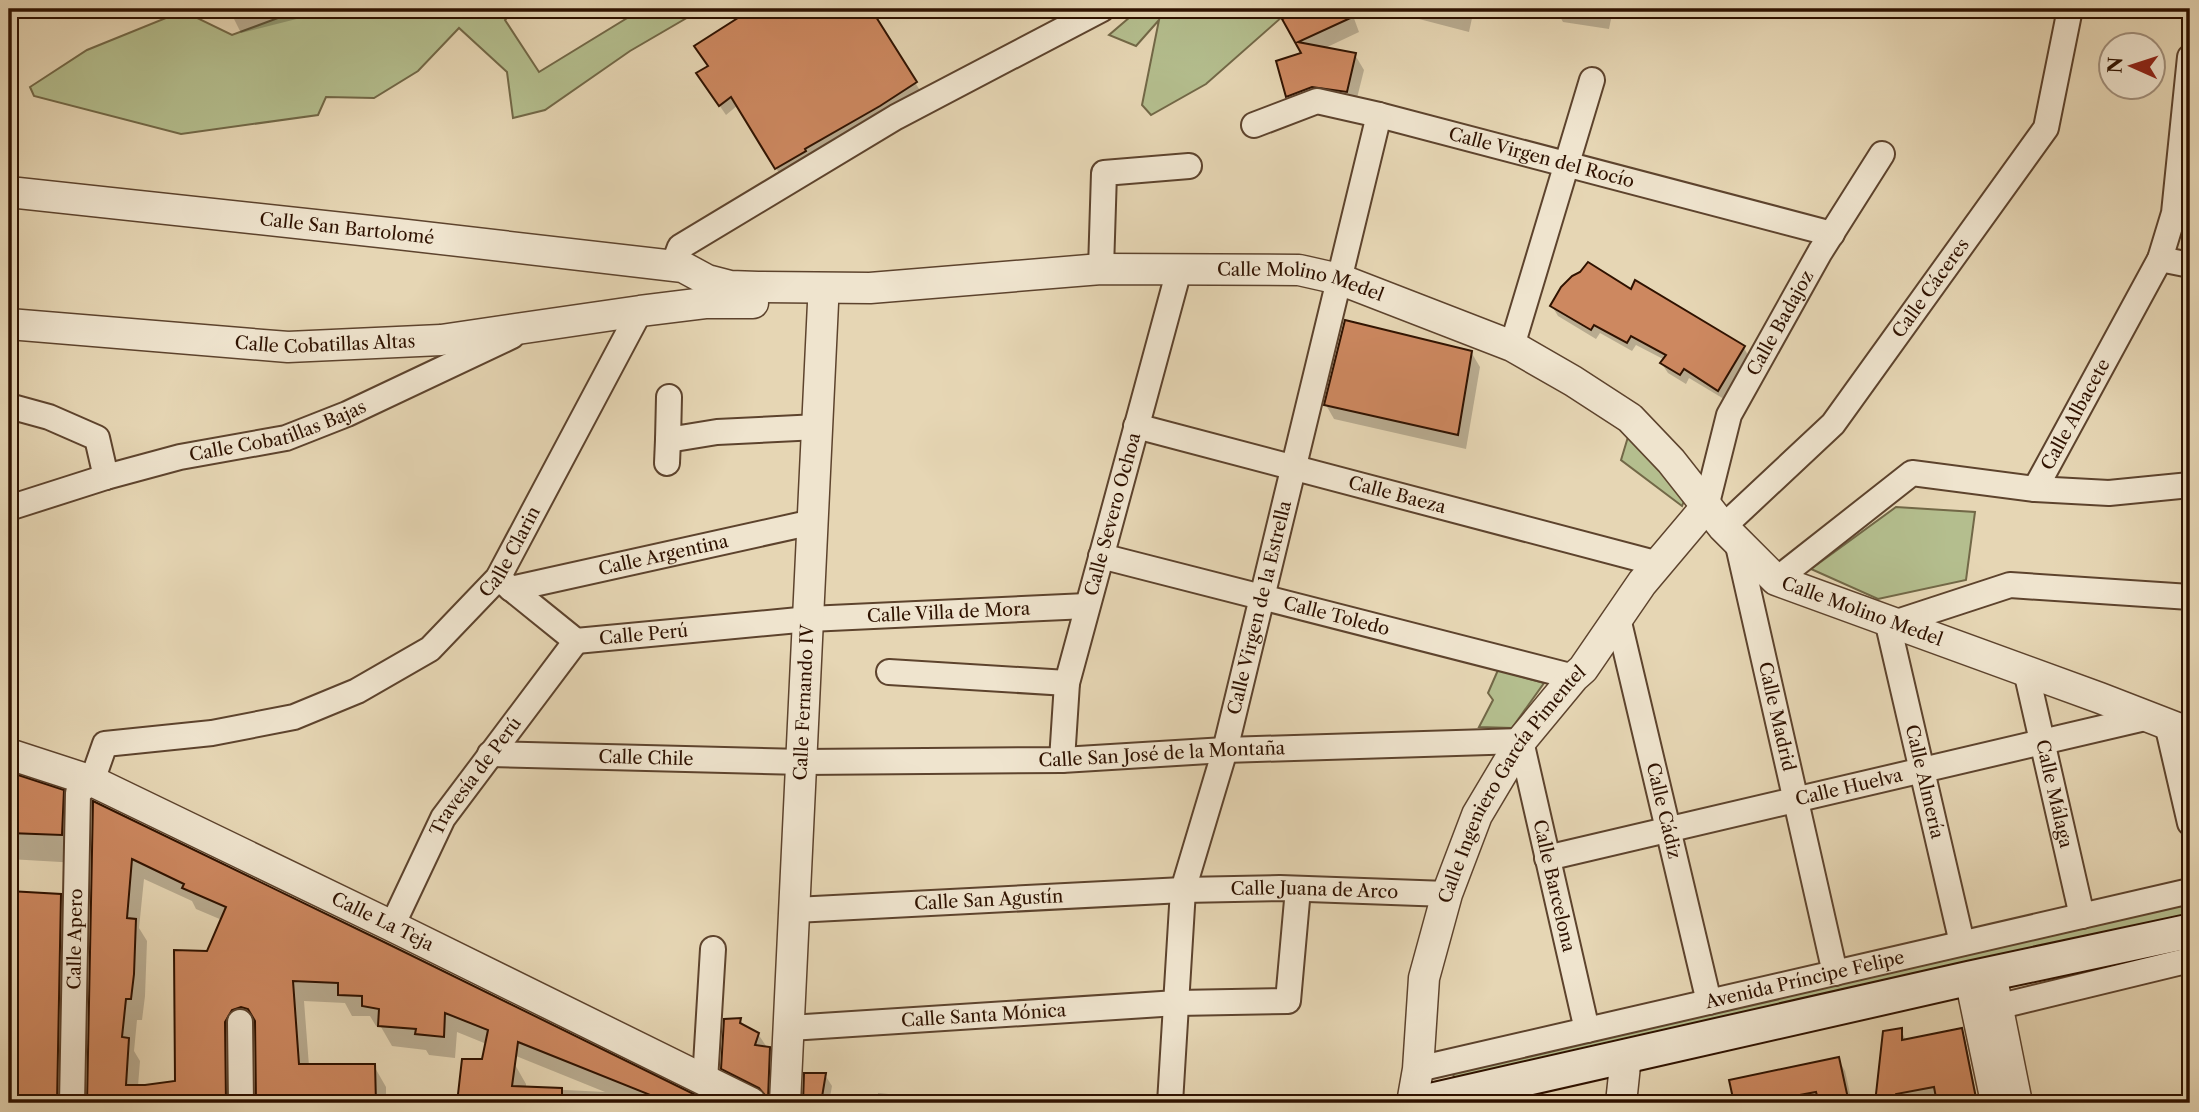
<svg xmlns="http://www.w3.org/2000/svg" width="2199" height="1112" viewBox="0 0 2199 1112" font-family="'Libre Caslon Text',serif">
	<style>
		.green { fill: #b4be8e; stroke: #726847; stroke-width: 2 }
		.shadow { fill: #0003; fill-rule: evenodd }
		.building { fill: #cd8860; stroke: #2f1200; stroke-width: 2; fill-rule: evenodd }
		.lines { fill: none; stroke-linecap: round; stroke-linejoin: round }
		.minor-casing { stroke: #5d432d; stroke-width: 28 }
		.tertiary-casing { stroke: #5d432d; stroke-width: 33 }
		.secondary-casing { stroke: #2f1200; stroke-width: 37 }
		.minor { stroke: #efe4ce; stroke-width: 24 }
		.tertiary { stroke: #efe4ce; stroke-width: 30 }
		.secondary { stroke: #efe4ce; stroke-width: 33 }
		.labels { text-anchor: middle; stroke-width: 7; stroke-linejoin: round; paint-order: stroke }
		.street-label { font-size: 18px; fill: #2f1200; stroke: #efe4ce }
	</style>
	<rect width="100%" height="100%" fill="#e6d6b4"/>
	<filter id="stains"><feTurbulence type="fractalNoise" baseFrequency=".00286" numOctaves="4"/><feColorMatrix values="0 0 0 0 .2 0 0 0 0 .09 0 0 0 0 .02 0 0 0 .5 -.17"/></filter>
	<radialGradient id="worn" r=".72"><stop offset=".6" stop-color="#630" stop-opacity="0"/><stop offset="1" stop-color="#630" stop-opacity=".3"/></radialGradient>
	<!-- green -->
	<g class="green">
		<polygon points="302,9 515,9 505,20 539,72 642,9 702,9 630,51 545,110 513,118 507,72 459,28 418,71 374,98 326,97 318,115 181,134 34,96 30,87 87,50 183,11 232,35"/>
		<polygon points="1126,9 1291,9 1206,84 1151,115 1142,105 1159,20 1136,46 1109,35 1130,17"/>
		<polygon points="1628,437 1686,496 1682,506 1621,460"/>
		<polygon points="1896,507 1975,512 1966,580 1878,599 1811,569"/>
		<polygon points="1498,670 1544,683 1512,728 1479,727 1493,700 1488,693"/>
		<polygon points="2190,890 2190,922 1456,1091 1452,1066"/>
	</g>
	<!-- shadow -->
	<g class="shadow">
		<polygon points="229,9 336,9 241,33"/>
		<polygon points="346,9 368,9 370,14 352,19"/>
		<polygon points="756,9 869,9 921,92 782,178 738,105 726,115 704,83 710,68 744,15"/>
		<polygon points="1308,9 1474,9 1469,32 1396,13 1352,13 1359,32 1323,49 1355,55 1364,70 1355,106 1296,111 1288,96 1303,54 1285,20"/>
		<polygon points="1556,9 1613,9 1609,29 1563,22"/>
		<polygon points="1631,292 1744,348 1749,357 1724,399 1689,378 1686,384 1668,373 1662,364 1665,360 1636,345 1632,351 1600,333 1596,339 1558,316 1552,306"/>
		<polygon points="1471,352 1480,367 1466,449 1334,419 1326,405"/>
		<polygon points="9,774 62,792 79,820 78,863 9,859"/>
		<path d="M94,804L708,1103H258L257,1029L252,1028L237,1103H89ZM144,879L192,901L196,909L222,920L208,953L177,1083L138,1086L140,1061L134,1051L137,1020H142L145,996L147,941L139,928ZM304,1001L345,1003L352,1016H370L376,1026L381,1027L392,1046L426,1050L429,1055L455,1058L457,1032L605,1092L526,1088V1084L514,1063L459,1102L386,1096V1087L374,1066H309Z"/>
		<polygon points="9,884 17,893 60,895 72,916 69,1103 9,1103"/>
		<polygon points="740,1020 745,1028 758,1034 777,1062 771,1103 730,1082 722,1068"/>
		<polygon points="1901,1030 1906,1041 1961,1030 1965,1038 1978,1103 1939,1103 1938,1095 1899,1103 1877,1103 1885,1033"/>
		<polygon points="1838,1059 1845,1071 1852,1103 1736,1103 1731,1082"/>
		<polygon points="806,1075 825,1075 832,1086 829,1103 803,1103"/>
		<polygon points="878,1093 899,1095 904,1103 852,1103 878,1102"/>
		<polygon points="1550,1096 1593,1100 1595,1103 1549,1103"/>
	</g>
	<!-- building -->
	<g class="building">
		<polygon points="752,9 871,9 917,82 880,106 805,149 806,151 775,169 731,97 719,106 696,73 708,66 694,46"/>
		<polygon points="1304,9 1370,9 1298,42 1356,53 1347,92 1312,87 1286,97 1276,61 1301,53 1282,19"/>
		<polygon points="1588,262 1631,289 1635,280 1745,346 1718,391 1684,369 1680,375 1660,363 1666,355 1631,336 1627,343 1594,325 1591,330 1550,306 1561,287 1572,276 1580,272"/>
		<polygon points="1345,320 1472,351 1458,435 1324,405"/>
		<polygon points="9,772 64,790 62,835 9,833"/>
		<path d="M93,801L384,942L712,1103H657L658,1098L518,1042L512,1086L562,1088V1103H457L462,1059H482L488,1030L445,1013L444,1037L415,1034L416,1029L378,1026L379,1009L362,1006V996L338,995V983L293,981L299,1064H375L376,1103H256L255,1021L248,1009L241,1007L232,1010L225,1022L226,1103H87ZM132,859L184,884L182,888L226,907L207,951L174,950L175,1081L145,1085H126L129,1038L122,1037L126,999H131L134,974L136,919L127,918Z"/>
		<polygon points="9,891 61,894 57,1103 9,1103"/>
		<polygon points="741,1018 740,1023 759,1033 755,1045 770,1047 768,1099 759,1088 721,1069 724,1019"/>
		<polygon points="1902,1028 1902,1040 1962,1028 1977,1103 1937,1103 1934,1087 1896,1094 1894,1103 1875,1103 1883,1031"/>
		<polygon points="1839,1057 1849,1103 1819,1103 1816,1092 1756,1103 1734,1103 1729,1080"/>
		<polygon points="804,1073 826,1073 821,1103 803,1103"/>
	</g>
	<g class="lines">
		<defs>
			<g id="minor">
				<path id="s1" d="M1254,125L1317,101L1379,115L1832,234"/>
				<polyline points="2160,259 2190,265"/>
				<polyline points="683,267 677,255 680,247 896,117 1102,9"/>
				<polyline points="1101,269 1104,173 1189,166"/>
				<polyline points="1512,346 1592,80"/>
				<polyline points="669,397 668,440 717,432 818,427"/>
				<polyline points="9,406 49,417 97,438 106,477"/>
				<path id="s2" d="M1136,426L1659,564"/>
				<polyline points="667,463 668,440"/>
				<polyline points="2035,489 2109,493 2190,485"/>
				<path id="s3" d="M1706,507L1729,415L1820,252L1882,154"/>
				<path id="s4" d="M9,508L106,477L180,457L286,438L347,414L512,336"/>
				<path id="s5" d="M1723,527L1833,424L2046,128L2070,9"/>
				<path id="s6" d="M1737,541L1835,973"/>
				<path id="s7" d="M1101,556L1574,677"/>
				<path id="s8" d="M498,578L576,641L809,619L1087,606"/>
				<path id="s9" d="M1776,580L1912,473L2035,489L2160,259L2174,213L2190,57"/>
				<path id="s10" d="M511,589L813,522"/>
				<path id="s11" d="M1618,618L1709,1002"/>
				<path id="s12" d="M1887,620L1962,943"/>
				<polyline points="1894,623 2010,585 2190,597"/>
				<path id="s13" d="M2026,671L2082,916"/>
				<polyline points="889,672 1067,683"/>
				<polyline points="2167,724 2190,823"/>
				<path id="s14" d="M490,754L803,762L1062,760L1225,750L1521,741L1587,1030"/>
				<path id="s15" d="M1062,760L1067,683L1179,270"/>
				<path id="s16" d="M1547,858L2149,717"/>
				<path id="s17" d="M795,910L1183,890L1280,888L1447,894"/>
				<path id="s18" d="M392,926L443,818L576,641"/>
				<polyline points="1980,1011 2190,960"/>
				<polyline points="240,1022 241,1103"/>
				<path id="s19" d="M790,1028L1177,1003L1288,1001L1298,889"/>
				<path id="s20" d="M1418,1069L2190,891"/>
				<polyline points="705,1081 713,949"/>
				<path id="s21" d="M72,1103L78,793L92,781L105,744L212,733L294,717L357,691L430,649L498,578L640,311"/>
				<path id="s22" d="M1170,1103L1183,890L1225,750L1379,115"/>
			</g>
			<g id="tertiary">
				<path id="s23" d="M9,192L398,234L683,267L707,280L730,286L758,287L870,288L1101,269L1299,270L1339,279L1512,346L1573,381L1630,418L1671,461L1723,527L1776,580L2100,698L2190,733"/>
				<path id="s24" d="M9,324L288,347L441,340L640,311L705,303H753"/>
				<path id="s25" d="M9,754L92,781L392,926L751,1103"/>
				<polyline points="1991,974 2017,1103"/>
				<polyline points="1970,978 1995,1097"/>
				<path id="s26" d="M785,1103L823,303"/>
				<path id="s27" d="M1412,1103L1418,1069L1424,978L1447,894L1477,815L1521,741L1574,677L1583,669L1642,583L1706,507"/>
				<polyline points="1621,1103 1626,1056"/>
			</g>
			<polyline id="secondary" points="1419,1103 1970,978 2190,931"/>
		</defs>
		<!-- minor casing -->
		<use href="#minor" class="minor-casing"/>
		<!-- tertiary casing -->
		<use href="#tertiary" class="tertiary-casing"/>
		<!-- secondary casing -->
		<use href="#secondary" class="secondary-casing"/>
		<!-- minor -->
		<use href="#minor" class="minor"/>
		<!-- tertiary -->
		<use href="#tertiary" class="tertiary"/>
		<!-- secondary -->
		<use href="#secondary" class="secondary"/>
	</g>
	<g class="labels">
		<!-- street labels -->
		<g class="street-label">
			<text dy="6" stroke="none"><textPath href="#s1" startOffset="299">Calle Virgen del Rocío</textPath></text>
			<text dy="6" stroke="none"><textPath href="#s23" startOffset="340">Calle San Bartolomé</textPath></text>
			<text dy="6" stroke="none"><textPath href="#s23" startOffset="1302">Calle Molino Medel</textPath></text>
			<text dy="6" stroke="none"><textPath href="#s5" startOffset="318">Calle Cáceres</textPath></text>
			<text dy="6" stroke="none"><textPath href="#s3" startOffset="200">Calle Badajoz</textPath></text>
			<text dy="6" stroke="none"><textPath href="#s24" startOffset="317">Calle Cobatillas Altas</textPath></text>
			<text dy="6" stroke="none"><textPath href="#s9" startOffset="382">Calle Albacete</textPath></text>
			<text dy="6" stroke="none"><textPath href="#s4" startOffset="280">Calle Cobatillas Bajas</textPath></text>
			<text dy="6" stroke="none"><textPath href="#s2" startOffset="270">Calle Baeza</textPath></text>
			<text dy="6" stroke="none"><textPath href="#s15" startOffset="252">Calle Severo Ochoa</textPath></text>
			<text dy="6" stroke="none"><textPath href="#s21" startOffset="838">Calle Clarin</textPath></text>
			<text dy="6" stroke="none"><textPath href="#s10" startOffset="156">Calle Argentina</textPath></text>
			<text dy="6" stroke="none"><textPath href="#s22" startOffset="506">Calle Virgen de la Estrella</textPath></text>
			<text dy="6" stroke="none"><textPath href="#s23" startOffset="1974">Calle Molino Medel</textPath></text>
			<text dy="6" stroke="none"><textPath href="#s8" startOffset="474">Calle Villa de Mora</textPath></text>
			<text dy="6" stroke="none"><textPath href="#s7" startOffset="243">Calle Toledo</textPath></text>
			<text dy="6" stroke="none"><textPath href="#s8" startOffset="168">Calle Perú</textPath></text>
			<text dy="6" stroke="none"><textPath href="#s26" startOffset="401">Calle Fernando IV</textPath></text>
			<text dy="6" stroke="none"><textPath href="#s6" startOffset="180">Calle Madrid</textPath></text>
			<text dy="6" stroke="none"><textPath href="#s14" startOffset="672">Calle San José de la Montaña</textPath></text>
			<text dy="6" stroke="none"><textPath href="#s14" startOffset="156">Calle Chile</textPath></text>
			<text dy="6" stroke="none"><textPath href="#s18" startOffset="172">Travesía de Perú</textPath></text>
			<text dy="6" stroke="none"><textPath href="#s12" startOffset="166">Calle Almería</textPath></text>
			<text dy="6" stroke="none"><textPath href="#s27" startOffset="341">Calle Ingeniero García Pimentel</textPath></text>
			<text dy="6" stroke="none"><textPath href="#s16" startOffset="310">Calle Huelva</textPath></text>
			<text dy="6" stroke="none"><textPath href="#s13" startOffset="126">Calle Málaga</textPath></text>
			<text dy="6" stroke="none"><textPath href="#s11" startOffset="198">Calle Cádiz</textPath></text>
			<text dy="6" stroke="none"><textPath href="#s14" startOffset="1180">Calle Barcelona</textPath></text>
			<text dy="6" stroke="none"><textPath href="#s17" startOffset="520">Calle Juana de Arco</textPath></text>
			<text dy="6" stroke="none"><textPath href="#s17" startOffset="194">Calle San Agustín</textPath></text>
			<text dy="6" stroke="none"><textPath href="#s25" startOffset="410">Calle La Teja</textPath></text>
			<text dy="6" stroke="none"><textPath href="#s21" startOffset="164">Calle Apero</textPath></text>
			<text dy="6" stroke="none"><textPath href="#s20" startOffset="397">Avenida Príncipe Felipe</textPath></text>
			<text dy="6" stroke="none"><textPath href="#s19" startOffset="194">Calle Santa Mónica</textPath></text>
		</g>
	</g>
	<!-- margin -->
	<rect width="2199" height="1112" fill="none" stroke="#e6d6b4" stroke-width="35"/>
	<rect x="10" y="10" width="2178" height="1091" fill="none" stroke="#2f1200" stroke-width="3.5"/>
	<rect x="18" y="18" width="2164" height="1077" fill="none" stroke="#2f1200" stroke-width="2"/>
	<!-- north arrow -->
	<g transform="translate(2132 66) rotate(273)"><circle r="33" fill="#efe4ce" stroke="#a2907c" stroke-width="2"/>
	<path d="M0-5L12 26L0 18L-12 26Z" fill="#8f2418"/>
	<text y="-10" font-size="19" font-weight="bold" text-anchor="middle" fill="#2f1200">N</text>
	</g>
	<rect width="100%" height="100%" filter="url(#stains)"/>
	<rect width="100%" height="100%" fill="url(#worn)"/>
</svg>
